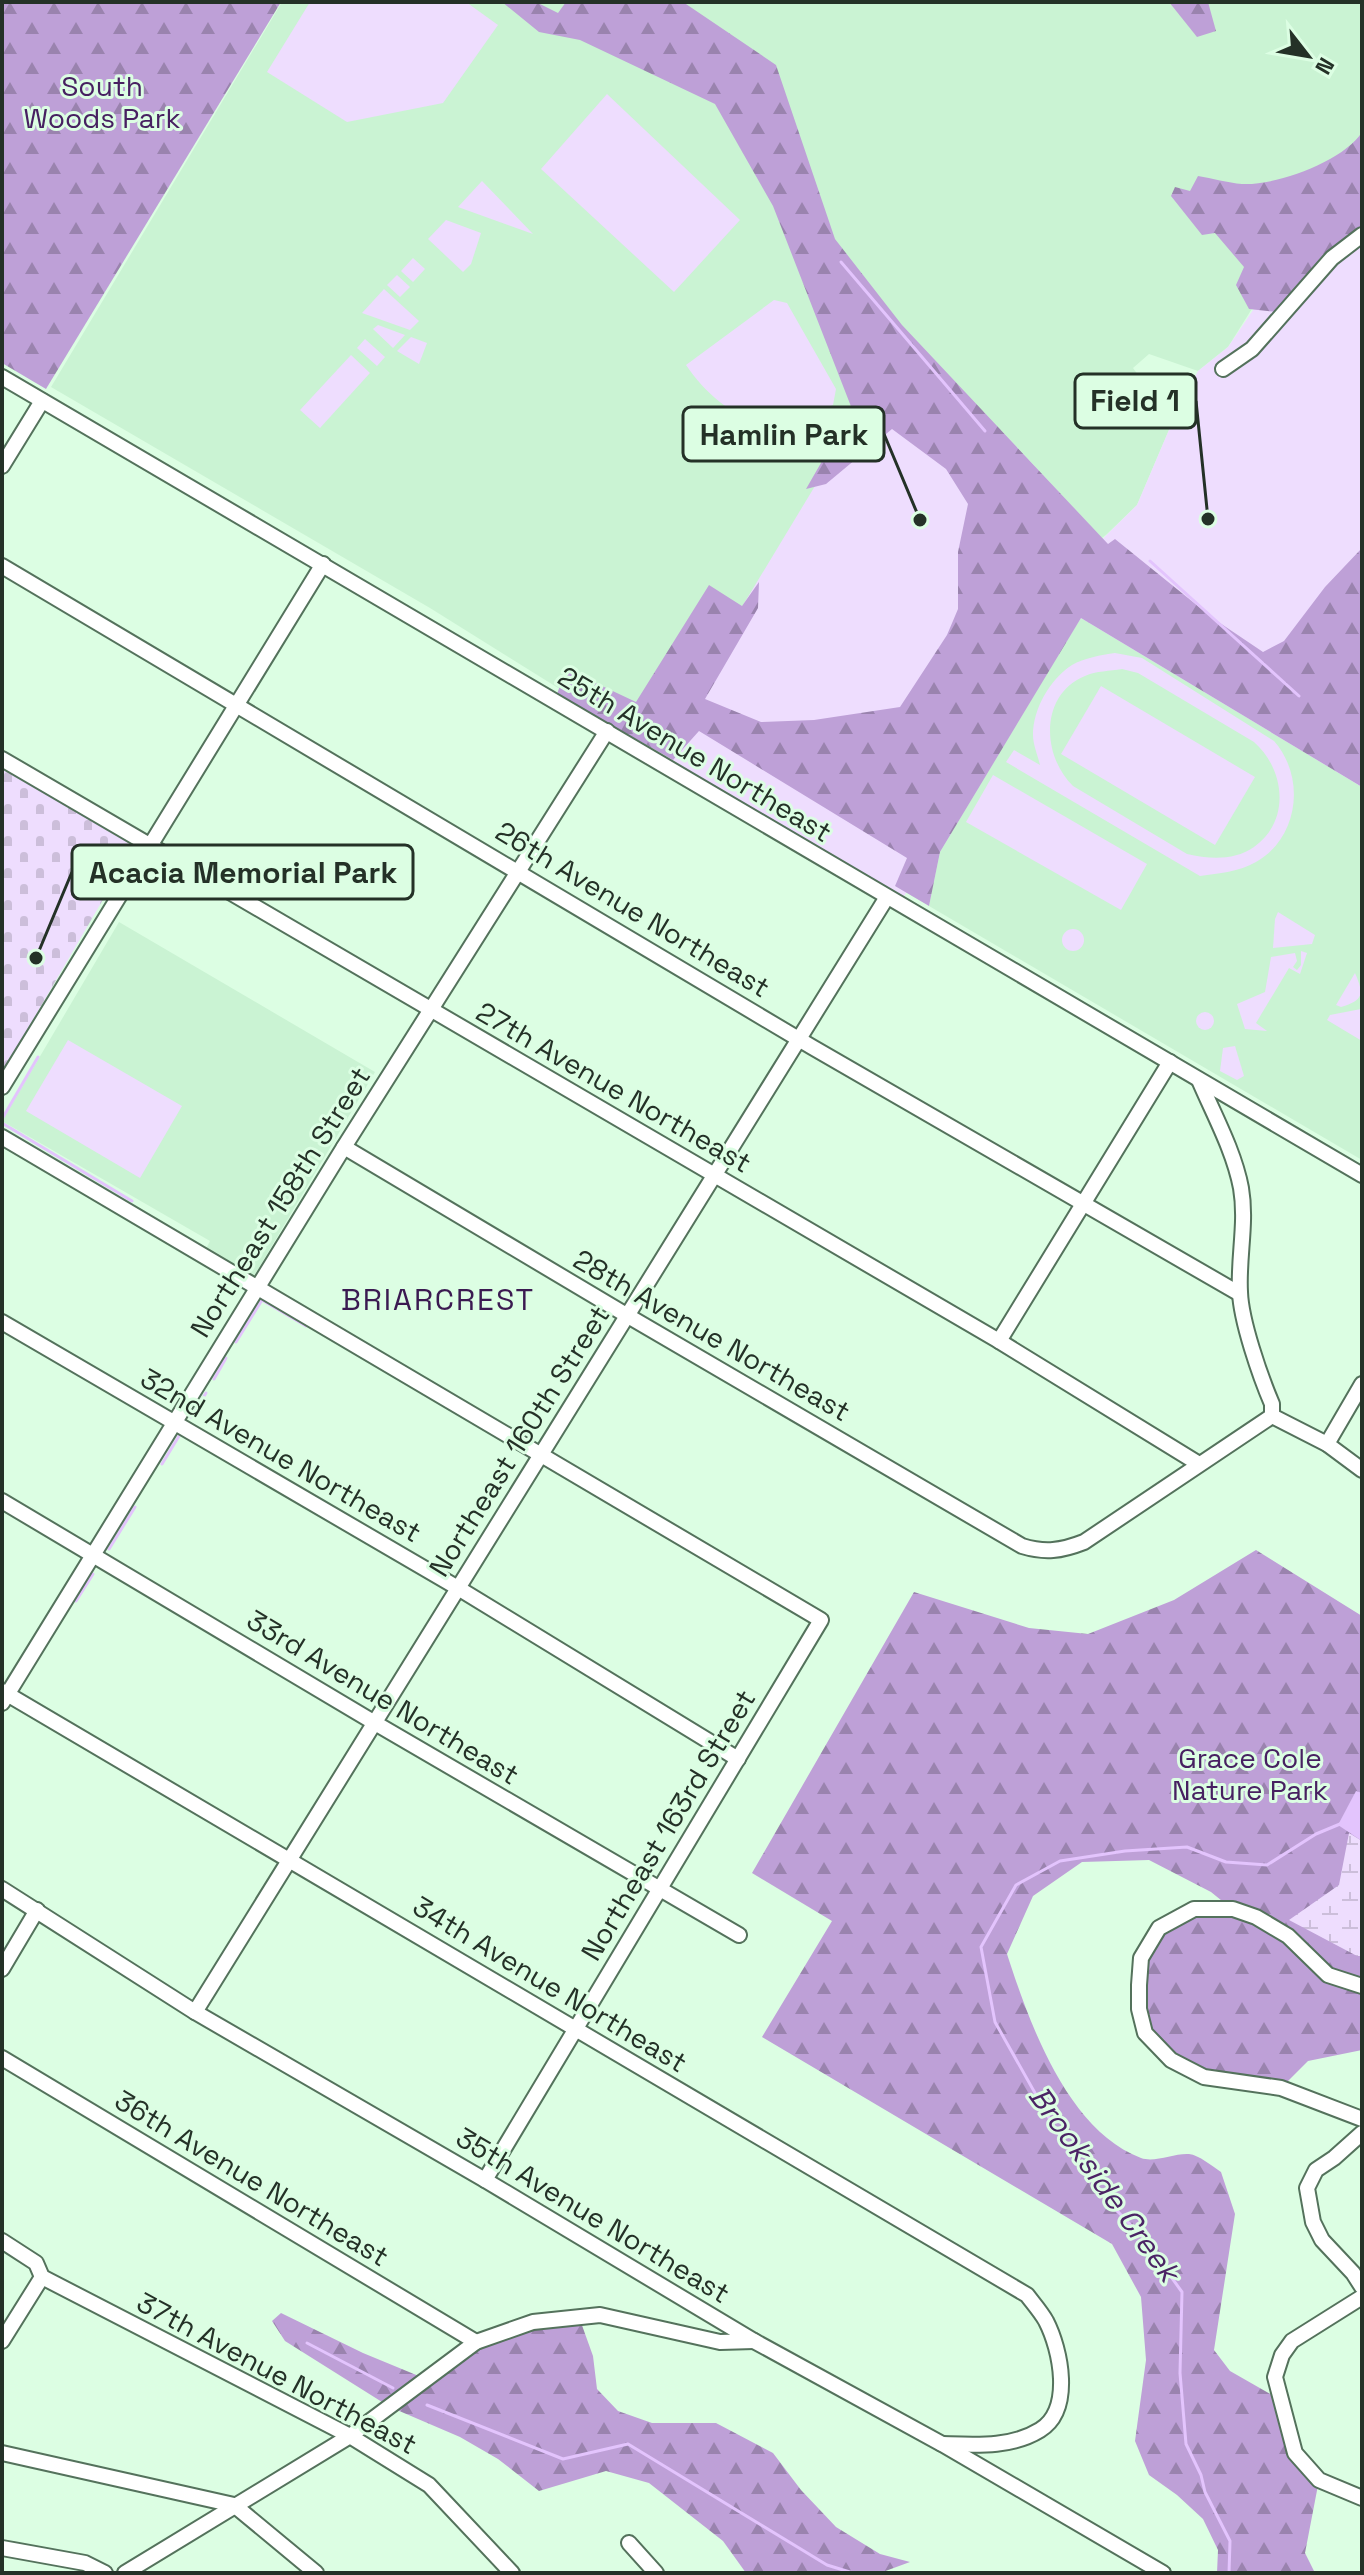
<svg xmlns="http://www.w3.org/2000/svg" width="1364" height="2575" viewBox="0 0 1364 2575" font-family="'Space Grotesk',sans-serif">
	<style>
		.built { fill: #caf3d3 }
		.green { fill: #eeddfe; fill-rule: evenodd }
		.forest { fill: url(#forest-firs) }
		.wetland { fill: url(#wetland-marsh) }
		.cemetery { fill: url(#cemetery-stones) }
		.water { fill: #e3c4fd }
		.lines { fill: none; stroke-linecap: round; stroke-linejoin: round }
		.stream { stroke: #e3c4fd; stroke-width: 3 }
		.minor-casing { stroke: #54725c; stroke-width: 18 }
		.minor { stroke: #fff; stroke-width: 14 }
		.labels { text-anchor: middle; stroke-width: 6; stroke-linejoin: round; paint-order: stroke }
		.park-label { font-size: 28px; fill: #472061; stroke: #dcfee3 }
		.street-label { font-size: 28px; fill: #243127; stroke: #dcfee3 }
		.neighbourhood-label { font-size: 30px; letter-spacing: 2px; fill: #3b1a51; stroke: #dcfee3 }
		.water-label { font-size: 30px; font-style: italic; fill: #4b2465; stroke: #dcfee3 }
		.leader { fill: none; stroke: #243127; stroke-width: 3 }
		.callout-dot { fill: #243127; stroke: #dcfee3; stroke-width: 3 }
		.callout { fill: #dcfee3; stroke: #243127; stroke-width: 3 }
		.callout-label { font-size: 30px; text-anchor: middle; font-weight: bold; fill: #243127 }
	</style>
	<defs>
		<pattern id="forest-firs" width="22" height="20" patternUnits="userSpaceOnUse" patternTransform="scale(2)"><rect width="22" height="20" fill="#bea0d7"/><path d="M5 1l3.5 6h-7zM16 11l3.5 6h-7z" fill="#9a83ae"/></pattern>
		<pattern id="wetland-marsh" width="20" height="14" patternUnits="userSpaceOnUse" patternTransform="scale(2)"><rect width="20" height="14" fill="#eeddfe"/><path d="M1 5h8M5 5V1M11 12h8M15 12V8" fill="none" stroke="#ccbeda"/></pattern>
		<pattern id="cemetery-stones" width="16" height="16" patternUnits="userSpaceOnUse" patternTransform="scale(2)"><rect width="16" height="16" fill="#eeddfe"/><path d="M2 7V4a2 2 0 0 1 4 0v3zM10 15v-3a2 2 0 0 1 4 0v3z" fill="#ccbeda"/></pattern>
	</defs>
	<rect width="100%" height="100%" fill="#dcfee3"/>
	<!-- built -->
	<g class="built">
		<polygon points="282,2 1362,2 1362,133 1228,347 1198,371 1149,354 1133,368 1147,387 1156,384 1180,404 1137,505 1107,534 1102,538 1001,430 656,749 430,608 51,387"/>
		<polygon points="1081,617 1362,787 1362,1160 929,906 940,852"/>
		<polygon points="119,922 375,1072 254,1276 206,1249 210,1241 2,1121"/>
	</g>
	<!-- green -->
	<g class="green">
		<polygon points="310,2 466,2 498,25 443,103 347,122 267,72"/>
		<polygon points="607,94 740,220 674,292 541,169"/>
		<polygon points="1362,148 1362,787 1081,618 899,904 796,843 656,749 899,347 1080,561 1137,505 1180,404 1198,371 1228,347"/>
		<polygon points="482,181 533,234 458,207"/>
		<polygon points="446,220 481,233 471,264 463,272 428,239"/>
		<polygon points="413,258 425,269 413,282 401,271"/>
		<polygon points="397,275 410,287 400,297 387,285"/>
		<polygon points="384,289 419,321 410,330 362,313"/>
		<path d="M774,300L787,303L836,389L833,405C815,412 794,425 773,423C735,421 706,394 686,365Z"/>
		<polygon points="378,325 405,335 393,348 373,329"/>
		<polygon points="411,337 427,343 419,364 397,351"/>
		<polygon points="365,339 385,357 377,366 357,348"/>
		<polygon points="351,355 370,373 320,428 300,410"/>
		<path d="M1115,653L1142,658L1274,741C1306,777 1299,838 1256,862C1239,872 1219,873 1200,876L1006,762L1014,750L1040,765C1038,756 1033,745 1033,735C1033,709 1050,679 1072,665C1084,658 1101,655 1115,653ZM1122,669L1138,673L1254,742C1285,769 1291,821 1254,847C1234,861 1209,859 1187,854L1073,786C1042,756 1039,695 1085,676C1096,671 1110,671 1122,669Z"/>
		<polygon points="1101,686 1255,777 1215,845 1061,754"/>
		<polygon points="993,775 1147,864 1121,910 966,822"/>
		<polygon points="1278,912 1315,935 1312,944 1273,948 1275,919"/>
		<circle cx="1073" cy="940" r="11"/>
		<polygon points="1301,951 1307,953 1300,974 1289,968 1256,1023 1267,1031 1245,1029 1237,1004 1265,992 1271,957 1295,953 1297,961 1293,967 1297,970 1301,965"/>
		<path d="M1355,973C1364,994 1364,1000 1341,1007L1336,1005Z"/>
		<polygon points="1361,1009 1362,1041 1327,1020 1330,1015"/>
		<circle cx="1205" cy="1021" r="9"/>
		<polygon points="68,1040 182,1106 140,1178 26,1111"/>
		<polygon points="1235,1046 1244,1076 1237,1080 1220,1071 1223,1048"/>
	</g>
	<!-- forest -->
	<g class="forest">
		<polygon points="2,2 281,2 46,389 2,363"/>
		<polygon points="502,2 536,2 558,13 566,2 683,2 776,65 835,239 902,325 1108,544 1115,539 1214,619 1263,652 1284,641 1325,587 1362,548 1362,787 1081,618 940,852 929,906 895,886 907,858 699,731 673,760 557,694 566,669 636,702 709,585 742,606 759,582 758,608 705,699 761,722 814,720 900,707 947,635 958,609 958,552 968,504 946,469 892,429 826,484 806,489 852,409 773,206 715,104 580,40 539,32"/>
		<polygon points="1169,2 1208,2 1216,31 1197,37"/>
		<path d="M1362,132V232L1277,312L1249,309L1236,285L1244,267L1215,233L1202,235L1171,196L1175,187L1190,191L1198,176C1212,178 1228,183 1242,184C1276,186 1344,161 1362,132Z"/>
		<path d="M1256,1550L1362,1616V2050L1308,2061L1281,2088L1204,2077L1145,2033L1139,1985L1159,1928L1194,1909H1232L1211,1892L1149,1860L1082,1862L1033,1896L1007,1954C1029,2022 1067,2130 1141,2158C1155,2163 1174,2153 1189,2154C1199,2155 1212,2166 1221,2172L1235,2214L1214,2350L1230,2371L1279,2399L1295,2453L1319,2480L1305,2553L1315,2573H1217L1218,2550L1203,2519L1177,2495L1149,2475L1135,2441L1146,2360L1141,2297L1112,2244L762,2037L832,1921L752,1873L914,1592L1029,1628L1088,1634L1174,1600Z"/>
		<polygon points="281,2313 363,2353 426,2379 476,2342 579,2317 593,2356 597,2389 618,2411 652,2423 716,2423 773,2453 801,2490 836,2527 880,2554 910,2562 880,2573 746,2573 723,2541 649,2483 606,2471 539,2491 498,2459 460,2437 390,2407 285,2341 272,2321"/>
	</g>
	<!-- wetland -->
	<polygon class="wetland" points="1349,1833 1362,1841 1362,1956 1357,1956 1289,1920 1339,1885"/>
	<!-- cemetery -->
	<polygon class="cemetery" points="2,763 136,843 2,1073"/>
	<!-- water -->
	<polygon class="water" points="1356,1791 1362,1793 1362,1841 1338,1825"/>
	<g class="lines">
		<!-- stream -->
		<g class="stream">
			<polyline points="841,262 985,431"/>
			<polyline points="1150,561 1299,696"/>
			<polyline points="2,1119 38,1057"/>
			<polyline points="2,1123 132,1201"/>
			<polyline points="236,1342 262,1300 306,1326"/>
			<polyline points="214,1379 226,1358"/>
			<polyline points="191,1417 206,1393"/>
			<polyline points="162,1464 179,1436"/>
			<polyline points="109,1549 135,1507"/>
			<polyline points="76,1601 93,1574"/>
			<polyline points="307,2343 393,2388"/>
			<polyline points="427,2405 563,2459 628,2444 827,2565 853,2573"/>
			<polyline points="1229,2573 1230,2541 1205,2492 1201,2475 1186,2444 1180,2373 1182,2292 1143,2238 1103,2196 1053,2125 995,2022 981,1947 1016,1885 1060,1861 1125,1851 1187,1847 1226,1862 1267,1865 1316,1834 1340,1824"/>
		</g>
		<defs>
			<g id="minor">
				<polyline points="1223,369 1252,349 1332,258 1362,235"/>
				<polyline points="2,377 1362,1175"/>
				<polyline points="2,466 42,401"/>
				<polyline points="2,566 812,1047 1240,1294"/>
				<polyline points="2,759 999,1341 1199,1464"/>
				<path d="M1199,1080C1214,1115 1234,1151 1241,1188C1247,1223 1238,1257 1240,1292C1241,1321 1260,1376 1272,1404V1416"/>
				<polyline points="2,1087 323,564"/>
				<polyline points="2,1137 821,1620 485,2180"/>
				<path d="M344,1147L628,1316L1022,1546C1045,1553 1061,1551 1084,1542L1272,1416"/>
				<polyline points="2,1322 458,1588 738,1759"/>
				<polyline points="999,1341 1170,1062"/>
				<polyline points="1272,1416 1327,1444 1362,1470"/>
				<polyline points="1327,1444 1362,1384"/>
				<polyline points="2,1501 375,1723 739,1935"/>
				<path d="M2,1691L1027,2295C1033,2303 1041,2312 1046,2321C1061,2350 1073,2410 1040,2430C1011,2448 975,2445 942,2444"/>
				<polyline points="2,1703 344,1147 607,731"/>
				<polyline points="2,1889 195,2012 485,2180 754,2341 942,2444 1163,2573"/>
				<polyline points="2,1969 37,1910"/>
				<polyline points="1362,1986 1328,1975 1288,1936 1256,1917 1233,1909 1194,1909 1159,1928 1141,1958 1139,1985 1139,2009 1145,2033 1171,2060 1204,2077 1281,2088 1362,2119"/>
				<polyline points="195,2012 887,897"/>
				<polyline points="2,2058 476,2342"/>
				<polyline points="1362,2133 1334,2158 1316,2170 1307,2188 1313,2222 1322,2240 1353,2273 1362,2287"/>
				<polyline points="2,2241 36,2263 42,2277 350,2436 429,2485 512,2573"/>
				<polyline points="1362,2297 1292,2341 1282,2355 1275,2377 1295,2453 1319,2480 1362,2498"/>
				<polyline points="2,2341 42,2277"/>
				<polyline points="2,2453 234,2505 316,2573"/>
				<polyline points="629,2543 656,2573"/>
				<polyline points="2,2548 85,2563 105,2573"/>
				<polyline points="125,2573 350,2436 476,2342 533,2322 600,2315 720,2342 754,2341"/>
			</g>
		</defs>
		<!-- minor casing -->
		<use href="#minor" class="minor-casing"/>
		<!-- minor -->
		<use href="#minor" class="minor"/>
	</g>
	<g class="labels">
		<!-- park labels -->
		<g class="park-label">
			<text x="102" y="96">South<tspan x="102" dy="32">Woods Park</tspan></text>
			<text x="1250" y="1768">Grace Cole<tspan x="1250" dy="32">Nature Park</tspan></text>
		</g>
		<!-- street labels -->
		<g class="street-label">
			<text transform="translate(695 754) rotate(31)" y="10">25th Avenue Northeast</text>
			<text transform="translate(633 909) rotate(31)" y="10">26th Avenue Northeast</text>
			<text transform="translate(614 1087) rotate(30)" y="10">27th Avenue Northeast</text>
			<text transform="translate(280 1202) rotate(-58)" y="10">Northeast 158th Street</text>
			<text transform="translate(712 1335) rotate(30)" y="10">28th Avenue Northeast</text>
			<text transform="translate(519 1441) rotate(-58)" y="10">Northeast 160th Street</text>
			<text transform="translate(281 1455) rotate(30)" y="10">32nd Avenue Northeast</text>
			<text transform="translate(383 1697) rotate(31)" y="10">33rd Avenue Northeast</text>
			<text transform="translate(668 1825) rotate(-59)" y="10">Northeast 163rd Street</text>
			<text transform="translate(550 1984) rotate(31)" y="10">34th Avenue Northeast</text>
			<text transform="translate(252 2178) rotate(31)" y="10">36th Avenue Northeast</text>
			<text transform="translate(593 2215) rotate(31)" y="10">35th Avenue Northeast</text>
			<text transform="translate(277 2373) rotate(28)" y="10">37th Avenue Northeast</text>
		</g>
		<!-- neighbourhood labels -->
		<g class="neighbourhood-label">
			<text x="438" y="1310">BRIARCREST</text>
		</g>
		<!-- water labels -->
		<g class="water-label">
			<text transform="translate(1104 2184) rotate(54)" y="10">Brookside Creek</text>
		</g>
	</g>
	<!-- callouts -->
	<path class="leader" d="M1208 519L1196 401M920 520L884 434M36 958L72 872"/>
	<g class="callout-dot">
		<circle cx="1208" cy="519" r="8"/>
		<circle cx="920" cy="520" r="8"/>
		<circle cx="36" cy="958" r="8"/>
	</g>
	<g class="callout">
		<rect x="1075" y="374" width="121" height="54" rx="8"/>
		<rect x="683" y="407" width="201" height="54" rx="8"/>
		<rect x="72" y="845" width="341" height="54" rx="8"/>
	</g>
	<g class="callout-label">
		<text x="1135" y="411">Field 1</text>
		<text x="784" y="445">Hamlin Park</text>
		<text x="243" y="883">Acacia Memorial Park</text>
	</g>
	<!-- border -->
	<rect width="1364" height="2575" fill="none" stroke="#243127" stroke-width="8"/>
	<!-- north arrow -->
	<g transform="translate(1308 56) rotate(121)" stroke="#dcfee3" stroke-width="6" paint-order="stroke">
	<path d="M0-6L14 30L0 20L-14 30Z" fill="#243127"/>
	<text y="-12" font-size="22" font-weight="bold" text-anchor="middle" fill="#243127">N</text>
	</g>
</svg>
